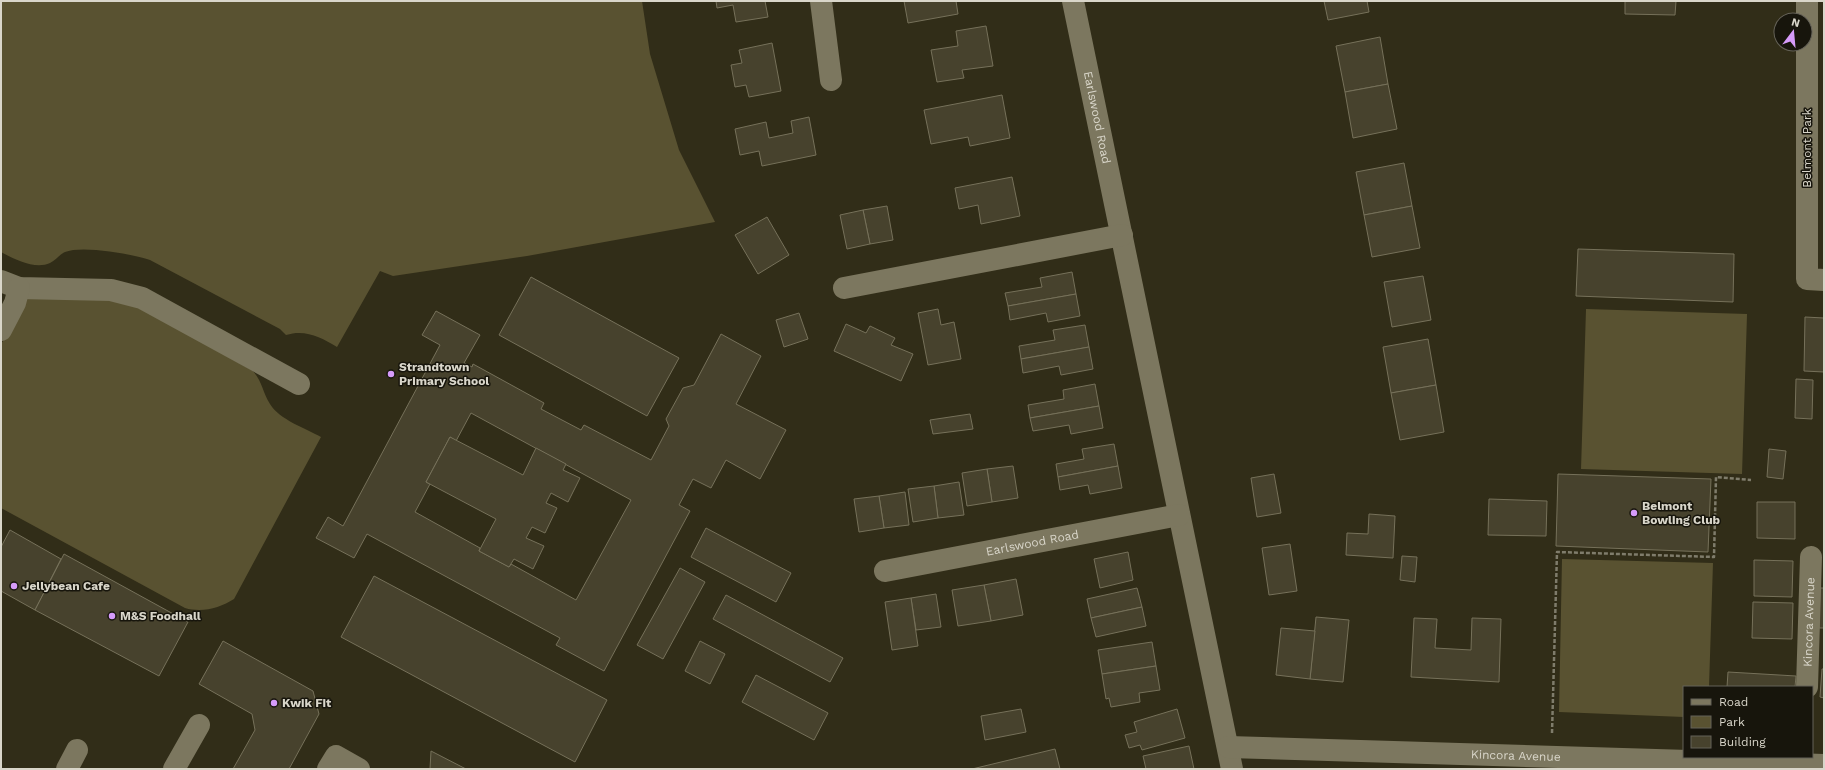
<svg xmlns="http://www.w3.org/2000/svg" width="1825" height="770" viewBox="0 0 1825 770" font-family="'Work Sans',sans-serif">
	<style>
		.green { fill: #595231 }
		.building { fill: #47422d; stroke: #76715a; fill-rule: evenodd }
		.lines { fill: none; stroke-linecap: round; stroke-linejoin: round }
		.path { stroke: #7f7c6b; stroke-width: 2.5; stroke-dasharray: 4 2; stroke-linecap: butt }
		.minor { stroke: #7c775f; stroke-width: 22 }
		.poi-dot { fill: #d69bfa; stroke: #17150c; stroke-width: 1.5 }
		.labels { text-anchor: middle; stroke-width: 3; stroke-linejoin: round; paint-order: stroke }
		.street-label { font-size: 12px; fill: #d9d6ca; stroke: #17150c }
		.poi-label { font-size: 12px; font-weight: bold; fill: #d9d6ca; stroke: #17150c; text-anchor: start }
	</style>
	<rect width="100%" height="100%" fill="#312d18"/>
	<!-- green -->
	<g class="green">
		<path d="M1,1H642L650,54L679,150L715,222L527,256L393,276L380,271L337,347C321,337 305,329 286,335L280,329L150,260C132,254 82,245 65,252C60,254 56,260 50,263C35,270 14,259 1,252Z"/>
		<path d="M27,295L114,299L136,304L253,371C262,381 263,393 270,404C280,420 305,428 321,437L234,599C220,608 202,613 185,608L1,508V344L16,321Z"/>
		<polygon points="1586,309 1747,314 1742,474 1581,469"/>
		<polygon points="1562,559 1713,563 1709,687 1684,687 1684,717 1559,712"/>
	</g>
	<!-- building -->
	<g class="building">
		<polygon points="716,1 765,1 768,17 736,22 733,5 717,8"/>
		<polygon points="904,1 956,1 958,14 908,23"/>
		<polygon points="1324,1 1367,1 1369,12 1328,20"/>
		<polygon points="1625,1 1676,1 1675,15 1625,14"/>
		<polygon points="986,26 993,66 962,70 964,78 937,82 931,50 958,46 956,31"/>
		<polygon points="1380,37 1388,84 1345,92 1336,46"/>
		<polygon points="772,43 781,91 749,97 746,85 735,87 731,65 742,63 739,50"/>
		<polygon points="1388,84 1397,129 1353,138 1345,92"/>
		<polygon points="1002,95 1010,138 970,146 968,137 931,144 924,110"/>
		<polygon points="809,117 816,155 762,166 759,151 740,155 735,129 766,122 769,138 793,133 791,121"/>
		<polygon points="1404,163 1412,206 1364,215 1356,172"/>
		<polygon points="1012,177 1020,216 981,224 978,205 959,209 955,188"/>
		<polygon points="887,206 893,240 870,244 863,210"/>
		<polygon points="1412,206 1420,248 1372,257 1364,215"/>
		<polygon points="863,210 870,244 847,249 840,215"/>
		<polygon points="767,217 789,255 758,274 735,235"/>
		<polygon points="1578,249 1734,254 1733,302 1576,296"/>
		<polygon points="1072,272 1076,294 1008,306 1005,293 1042,287 1040,278"/>
		<polygon points="1423,276 1431,320 1392,327 1384,282"/>
		<polygon points="531,277 679,358 647,416 499,335"/>
		<polygon points="1076,294 1080,316 1048,322 1046,313 1010,320 1008,306"/>
		<polygon points="938,309 941,325 954,322 961,359 928,365 918,313"/>
		<path d="M436,311L480,335L464,363L472,367L473,364L544,403L541,409L581,430L584,425L651,460L669,426L666,419L683,388L694,385L721,334L761,356L736,404L786,430L760,479L726,460L711,488L693,479L679,505L690,511L604,671L556,645L560,638L367,534L354,558L316,538L328,517L343,526L440,345L422,335ZM471,413L631,500L576,600L511,564L509,567L479,551L480,548L415,512L430,484L426,482L450,437L456,441Z"/>
		<polygon points="799,313 808,339 784,347 776,320"/>
		<polygon points="1805,317 1824,318 1824,372 1804,371"/>
		<polygon points="846,324 866,333 870,326 895,338 891,345 913,354 901,381 834,351"/>
		<polygon points="1085,325 1089,347 1021,359 1019,346 1055,340 1053,330"/>
		<polygon points="1428,339 1436,385 1391,393 1383,347"/>
		<polygon points="1089,347 1093,369 1061,375 1059,366 1023,373 1021,359"/>
		<polygon points="1796,379 1813,380 1812,419 1795,418"/>
		<polygon points="1095,384 1099,406 1030,418 1028,405 1064,399 1063,390"/>
		<polygon points="1436,385 1444,432 1400,440 1391,393"/>
		<polygon points="1099,406 1103,428 1071,434 1069,425 1033,431 1030,418"/>
		<polygon points="970,414 973,429 933,434 930,420"/>
		<polygon points="450,437 523,475 536,448 566,464 563,470 580,478 568,502 551,493 546,503 557,508 545,533 532,527 526,538 544,546 533,569 514,559 509,567 479,551 496,519 426,482"/>
		<polygon points="1114,444 1118,466 1058,477 1056,464 1084,459 1082,449"/>
		<polygon points="1769,449 1786,451 1783,479 1767,477"/>
		<polygon points="1013,466 1018,498 992,502 987,469"/>
		<polygon points="1118,466 1122,488 1090,494 1088,485 1060,490 1058,477"/>
		<polygon points="987,469 992,502 967,506 962,473"/>
		<polygon points="1274,474 1281,513 1257,517 1251,478"/>
		<polygon points="1558,474 1711,479 1708,552 1556,546"/>
		<polygon points="959,482 964,515 938,518 934,486"/>
		<polygon points="934,486 938,518 913,522 908,489"/>
		<polygon points="905,492 909,525 884,528 879,496"/>
		<polygon points="879,496 884,528 859,532 854,499"/>
		<polygon points="1489,499 1547,501 1546,536 1488,535"/>
		<polygon points="1757,502 1795,502 1795,539 1757,538"/>
		<polygon points="1369,514 1395,516 1393,558 1346,555 1347,533 1368,534"/>
		<polygon points="706,528 791,573 776,602 691,557"/>
		<polygon points="10,530 61,559 35,610 1,591 1,547"/>
		<polygon points="1290,544 1297,591 1269,595 1262,548"/>
		<polygon points="1128,552 1133,580 1100,588 1094,559"/>
		<polygon points="64,554 188,622 159,676 35,610"/>
		<polygon points="1402,556 1417,557 1415,582 1400,580"/>
		<polygon points="1754,560 1793,561 1792,597 1754,596"/>
		<polygon points="680,568 705,582 663,659 637,645"/>
		<polygon points="374,576 607,700 575,762 341,637"/>
		<polygon points="1016,579 1023,615 991,621 984,585"/>
		<polygon points="984,585 991,621 958,626 952,590"/>
		<polygon points="1137,588 1142,607 1091,618 1087,599"/>
		<polygon points="1820,588 1824,588 1824,628 1819,628"/>
		<polygon points="936,594 941,627 916,630 911,598"/>
		<polygon points="726,595 843,658 830,682 713,619"/>
		<polygon points="911,598 918,646 892,650 885,602"/>
		<polygon points="1753,602 1793,603 1792,639 1752,638"/>
		<polygon points="1142,607 1146,626 1096,637 1091,618"/>
		<polygon points="1316,617 1349,620 1343,682 1310,679"/>
		<polygon points="1414,618 1437,619 1435,648 1471,650 1472,618 1501,619 1499,682 1411,677"/>
		<polygon points="1281,628 1315,631 1310,679 1276,675"/>
		<polygon points="223,641 313,691 319,714 289,769 233,769 255,730 252,714 199,684"/>
		<polygon points="700,641 725,654 710,684 685,671"/>
		<polygon points="1152,642 1156,666 1102,674 1098,650"/>
		<polygon points="1156,666 1160,690 1139,693 1140,702 1111,707 1109,698 1106,699 1102,674"/>
		<polygon points="1822,669 1824,669 1824,698 1820,697"/>
		<polygon points="1728,672 1796,676 1795,687 1727,687"/>
		<polygon points="756,675 828,713 814,740 742,702"/>
		<polygon points="1021,709 1026,732 985,740 981,716"/>
		<polygon points="1177,709 1185,738 1142,750 1140,745 1129,748 1125,735 1137,732 1134,722"/>
		<polygon points="1189,746 1194,769 1146,769 1143,756"/>
		<polygon points="1055,749 1060,769 972,769"/>
		<polygon points="431,751 466,769 430,769"/>
	</g>
	<g class="lines">
		<!-- path -->
		<polyline class="path" points="1552,733 1557,552 1714,557 1716,477 1751,480"/>
		<!-- minor -->
		<g class="minor">
			<polyline points="821,1 831,80"/>
			<path id="s1" d="M1073,1L1232,769"/>
			<polyline points="1807,1 1807,279 1824,280"/>
			<polyline points="1,281 19,288 111,290 142,298 299,384"/>
			<polyline points="844,288 1122,235"/>
			<polyline points="1,330 15,303 19,288"/>
			<path id="s2" d="M885,571L1179,515"/>
			<path id="s3" d="M1807,687L1811,557"/>
			<path id="s4" d="M1228,747L1824,765"/>
			<polyline points="67,769 77,750"/>
			<polyline points="174,769 199,725"/>
			<polyline points="328,769 336,756 359,769"/>
		</g>
	</g>
	<!-- markers -->
	<g class="poi-dot">
		<circle cx="391" cy="374" r="4"/>
		<circle cx="1634" cy="513" r="4"/>
		<circle cx="14" cy="586" r="4"/>
		<circle cx="112" cy="616" r="4"/>
		<circle cx="274" cy="703" r="4"/>
	</g>
	<g class="labels">
		<!-- street labels -->
		<g class="street-label">
			<text dy="4" stroke="none"><textPath href="#s1" startOffset="119">Earlswood Road</textPath></text>
			<text transform="translate(1807 148) rotate(-90)" y="4">Belmont Park</text>
			<text dy="4" stroke="none"><textPath href="#s2" startOffset="150">Earlswood Road</textPath></text>
			<text dy="4" stroke="none"><textPath href="#s3" startOffset="65">Kincora Avenue</textPath></text>
			<text dy="4" stroke="none"><textPath href="#s4" startOffset="288">Kincora Avenue</textPath></text>
		</g>
		<!-- poi labels -->
		<g class="poi-label">
			<text x="399" y="371">Strandtown<tspan x="399" dy="14">Primary School</tspan></text>
			<text x="1642" y="510">Belmont<tspan x="1642" dy="14">Bowling Club</tspan></text>
			<text x="22" y="590">Jellybean Cafe</text>
			<text x="120" y="620">M&amp;S Foodhall</text>
			<text x="282" y="707">Kwik Fit</text>
		</g>
	</g>
	<!-- border -->
	<rect width="1825" height="770" fill="none" stroke="#d9d6ca" stroke-width="4"/>
	<!-- legend -->
	<rect x="1683" y="686" width="130" height="72" fill="#17150c" stroke="#656258"/>
	<rect x="1691" y="699" width="20" height="6" fill="#7c775f" stroke="#656258"/>
	<text x="1719" y="706" font-size="12" fill="#d9d6ca">Road</text>
	<rect x="1691" y="716" width="20" height="12" fill="#595231" stroke="#656258"/>
	<text x="1719" y="726" font-size="12" fill="#d9d6ca">Park</text>
	<rect x="1691" y="736" width="20" height="12" fill="#47422d" stroke="#656258"/>
	<text x="1719" y="746" font-size="12" fill="#d9d6ca">Building</text>
	<!-- north arrow -->
	<g transform="translate(1793 32) rotate(16)"><circle r="19" fill="#17150c" stroke="#656258"/>
	<path d="M0-3L7 15L0 10L-7 15Z" fill="#d69bfa"/>
	<text y="-6" font-size="11" font-weight="bold" text-anchor="middle" fill="#d9d6ca">N</text>
	</g>
</svg>
